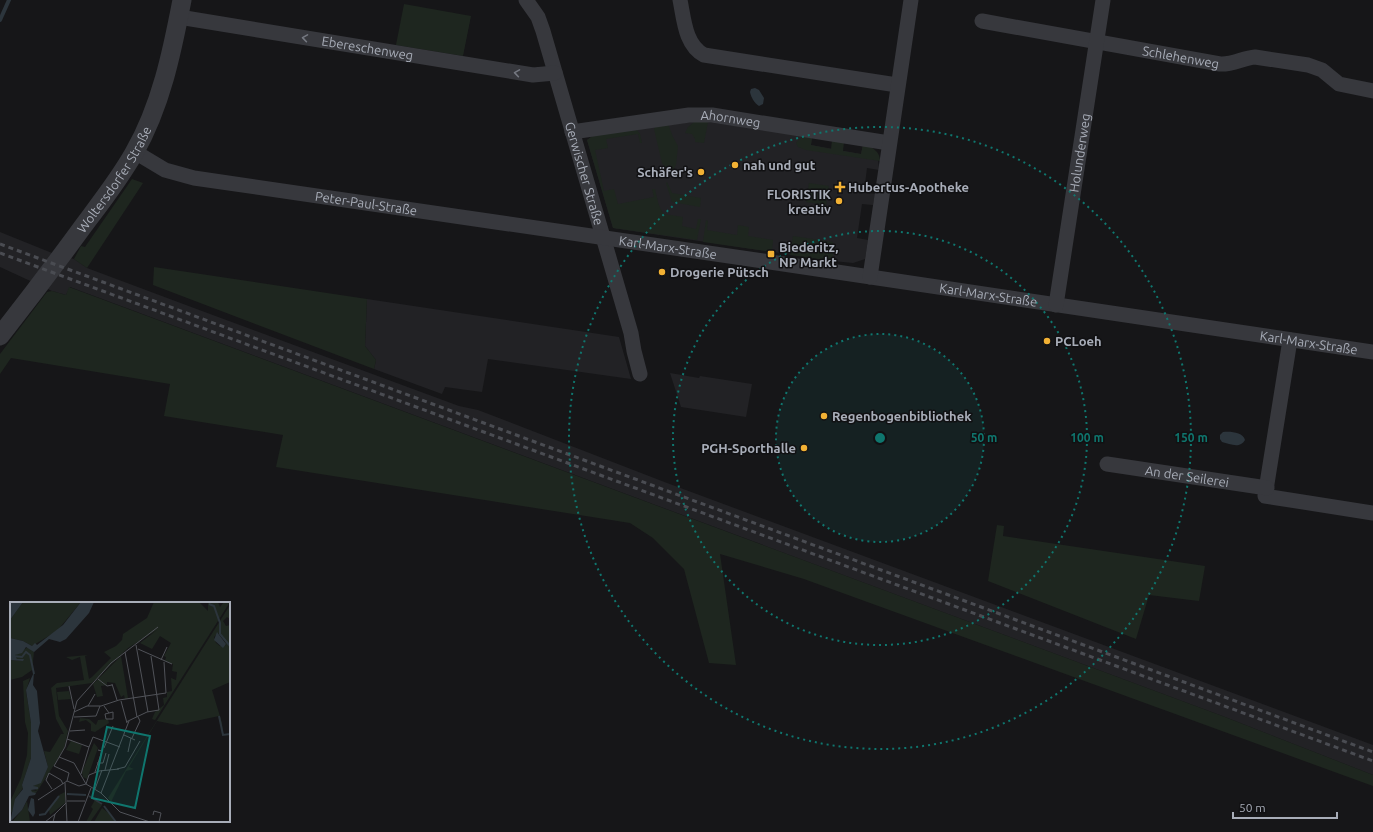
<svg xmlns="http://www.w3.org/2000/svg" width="1373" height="832" viewBox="0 0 1373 832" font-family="Ubuntu,sans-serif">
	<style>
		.built { fill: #222225 }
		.green { fill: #1e261f }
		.water { fill: #2c353c }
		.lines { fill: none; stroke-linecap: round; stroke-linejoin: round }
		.stream { stroke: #2c353c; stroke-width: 4 }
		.minor { stroke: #37383d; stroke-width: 15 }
		.tertiary { stroke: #37383d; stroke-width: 19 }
		.rail { stroke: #4a4c52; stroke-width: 3; stroke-dasharray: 5 4; stroke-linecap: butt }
		.oneway { stroke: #757881 }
		.ring { fill: none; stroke: #0f766e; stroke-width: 2; stroke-dasharray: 2 4 }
		.poi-dot { fill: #f2b134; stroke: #111113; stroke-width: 1.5 }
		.labels { text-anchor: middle; stroke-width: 3; stroke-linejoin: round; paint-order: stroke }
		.street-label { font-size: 13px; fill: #a8adb8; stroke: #111113 }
		.poi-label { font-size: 13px; font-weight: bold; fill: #a8adb8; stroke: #111113; text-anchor: start }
		.inset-river { fill: none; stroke: #2c353c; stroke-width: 2 }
		.inset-road { fill: none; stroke: #505258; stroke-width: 1 }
		.view { fill: #0f766e; fill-opacity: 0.15; stroke: #0f766e; stroke-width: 2 }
		.inset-edge { fill: none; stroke: #a8adb8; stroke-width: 2 }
		.centre { fill: #0f766e; stroke: #111113; stroke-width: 2 }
		.ring-label { font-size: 12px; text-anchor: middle; font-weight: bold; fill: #0f766e; stroke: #111113; stroke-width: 3; stroke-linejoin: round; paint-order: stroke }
	</style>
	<rect width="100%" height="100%" fill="#161618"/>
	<!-- built -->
	<g class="built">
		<polygon points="699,121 809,136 812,137 811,145 861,154 863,145 878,158 879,170 867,168 864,192 875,194 873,205 862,204 857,238 868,240 865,259 853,263 833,261 613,228 587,140 594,135"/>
		<polygon points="0,232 52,253 74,259 87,268 202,311 459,406 478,410 667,483 1373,745 1373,775 1225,717 70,287 66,295 52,291 0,267"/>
		<polygon points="367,299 619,337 631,379 488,359 482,392 445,387 442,394 374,369 376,360 365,346"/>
		<polygon points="670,373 699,378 700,376 752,384 746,417 681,407"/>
	</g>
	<!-- green -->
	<g class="green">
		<polygon points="404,4 471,16 463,56 396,45"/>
		<polygon points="694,122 708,122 704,143 695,142 695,139 692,134 685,133 688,127"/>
		<polygon points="668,124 673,137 678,146 676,165 673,170 668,172 662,163 654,129 655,127"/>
		<path d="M637,130L640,134L642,143H640L638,134L606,139L608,148L595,150L604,191L614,189L618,204L654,197L652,189H655C657,197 658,207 664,214L683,217L682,226L696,229L698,219H701L697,240L613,228L587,140L594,135Z"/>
		<path d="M805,136L812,137L811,145L831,149L832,140L844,142L843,151L861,154L863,144C872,147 880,151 880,161L806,150L798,147L796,143L799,139Z"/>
		<polygon points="132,179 143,183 87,268 74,259 81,246 85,247"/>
		<polygon points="667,182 672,193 701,198 700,207 672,202 666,183"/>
		<polygon points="809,183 829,186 826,205 806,202"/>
		<polygon points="706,220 708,221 707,230 737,235 738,225 749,227 748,236 773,240 772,252 703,242"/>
		<polygon points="793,236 833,242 833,261 790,255"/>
		<polygon points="154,267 367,299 365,346 376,360 374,369 153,285"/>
		<polygon points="69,287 1225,717 1373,775 1373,786 804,579 720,554 736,665 709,663 684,569 653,538 630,523 276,467 283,435 164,416 170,384 11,358 0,374 0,354 47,292 52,291 66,295"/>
		<polygon points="997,525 1004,526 1003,536 1205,566 1199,601 1149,595 1136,639 988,581"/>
	</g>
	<!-- water -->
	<g class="water">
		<path d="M755,88L759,90L764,98L763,104L759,106C754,103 751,97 750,92L751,89Z"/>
		<path d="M1223,432C1230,431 1243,432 1245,440C1240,449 1230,444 1222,442L1220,439V435Z"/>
	</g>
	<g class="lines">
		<!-- stream -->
		<polyline class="stream" points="0,20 9,0"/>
		<!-- minor -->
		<g class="minor">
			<path id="s1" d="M526,0L538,17L543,31L631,333L634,351L640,374"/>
			<path d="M680,0C684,19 685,45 704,55L897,85"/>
			<path id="s2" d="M179,17L533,75L555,73"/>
			<path id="s3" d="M982,21L1220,64C1232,65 1243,58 1255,57L1308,65L1322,70L1339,84L1373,91"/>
			<path id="s4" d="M572,132L689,115H712L889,143"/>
			<path id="s5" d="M135,152L165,170L194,178L770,262L1373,352"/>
			<polyline points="870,277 911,0"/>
			<path id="s6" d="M1056,305L1103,0"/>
			<polyline points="1290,340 1265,496 1373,513"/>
			<path id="s7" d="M1107,464L1267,488"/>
		</g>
		<!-- tertiary -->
		<path class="tertiary" id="s8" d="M0,336C29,299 57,262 84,225C102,201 120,178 134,153C161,106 172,52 182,0"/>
		<!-- rail -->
		<g class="rail">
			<polyline points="0,244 1373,752"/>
			<polyline points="0,253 1373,761"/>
		</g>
	</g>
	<!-- one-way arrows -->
	<defs><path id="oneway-chevron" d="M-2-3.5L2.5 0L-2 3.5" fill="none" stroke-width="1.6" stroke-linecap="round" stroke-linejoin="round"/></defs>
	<g class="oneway">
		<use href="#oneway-chevron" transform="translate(305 38) rotate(-171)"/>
		<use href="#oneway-chevron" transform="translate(517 73) rotate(-171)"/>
	</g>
	<!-- distance rings -->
	<circle cx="880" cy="438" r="104" fill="#0f766e" fill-opacity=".12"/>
	<g class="ring">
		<circle cx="880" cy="438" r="104"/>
		<circle cx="880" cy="438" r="207"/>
		<circle cx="880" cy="438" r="311"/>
	</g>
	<!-- markers -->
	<g class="poi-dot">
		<circle cx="735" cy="165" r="4"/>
		<circle cx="701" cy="172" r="4"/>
		<path d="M838 181h4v4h4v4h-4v4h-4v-4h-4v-4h4z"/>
		<circle cx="839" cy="201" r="4"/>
		<rect x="767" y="250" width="8" height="8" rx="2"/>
		<circle cx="662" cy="272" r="4"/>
		<circle cx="1047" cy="341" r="4"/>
		<circle cx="824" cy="416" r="4"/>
		<circle cx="804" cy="448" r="4"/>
	</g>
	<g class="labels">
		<!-- street labels -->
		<g class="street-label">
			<text dy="5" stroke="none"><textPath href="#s2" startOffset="191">Ebereschenweg</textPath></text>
			<text dy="5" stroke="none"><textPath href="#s3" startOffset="202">Schlehenweg</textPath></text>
			<text dy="5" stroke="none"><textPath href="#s4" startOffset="160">Ahornweg</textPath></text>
			<text dy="5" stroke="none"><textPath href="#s6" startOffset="154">Holunderweg</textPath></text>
			<text dy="5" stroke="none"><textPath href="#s1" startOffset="184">Gerwischer Straße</textPath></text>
			<text dy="5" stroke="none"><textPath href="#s8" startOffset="194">Woltersdorfer Straße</textPath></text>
			<text dy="5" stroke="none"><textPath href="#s5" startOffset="239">Peter-Paul-Straße</textPath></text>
			<text dy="5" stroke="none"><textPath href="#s5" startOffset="544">Karl-Marx-Straße</textPath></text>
			<text dy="5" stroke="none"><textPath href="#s5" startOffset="868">Karl-Marx-Straße</textPath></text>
			<text dy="5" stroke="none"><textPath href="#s5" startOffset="1192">Karl-Marx-Straße</textPath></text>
			<text dy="5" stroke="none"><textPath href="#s7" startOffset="81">An der Seilerei</textPath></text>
		</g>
		<!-- poi labels -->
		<g class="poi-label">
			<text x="743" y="170">nah und gut</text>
			<text x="693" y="177" text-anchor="end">Schäfer's</text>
			<text x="848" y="192">Hubertus-Apotheke</text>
			<text x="831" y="199" text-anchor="end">FLORISTIK<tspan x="831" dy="15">kreativ</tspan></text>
			<text x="779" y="252">Biederitz,<tspan x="779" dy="15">NP Markt</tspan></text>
			<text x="670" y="277">Drogerie Pütsch</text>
			<text x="1055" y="346">PCLoeh</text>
			<text x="832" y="421">Regenbogenbibliothek</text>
			<text x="796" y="453" text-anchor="end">PGH-Sporthalle</text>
		</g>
	</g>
	<!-- overview -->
	<g transform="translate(10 602)">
		<rect width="220" height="220" fill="#161618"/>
		<path d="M13,0H71L47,29L22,44L13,39L0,36V18ZM144,0H189L198,9V0H208L210,5L214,0H220L145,118L142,117L145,110L154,103L153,96L157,95V90L162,89L161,76L166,78L167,70L162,69L163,62L155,59L156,55L154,54L161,41L150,34L142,47L130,41L147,28L118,46L82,81L46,86L49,114L58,129L54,146L44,163L26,191H21V188L27,189L23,184L31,180L38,165L34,149L40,150L51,132H54L46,117L41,86L47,81L74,78L70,55L62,58L56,55L78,53L75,54L79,77L82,75L101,56L94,50L106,44L112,38L113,32L137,16ZM220,3V17L217,15L213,19L216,24L220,23V80L202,88L212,121L213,132L220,133H213L209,114L167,123L147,119L119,165L124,167L116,169L101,200L98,196ZM208,31L215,40L216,43L210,44L206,41L204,35ZM18,45L24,50L22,68L12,75L0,78V58L13,59L7,57L5,53ZM111,54L118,96L115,97L114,93L111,95L105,81L97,80V83L91,84L93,94L87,95L83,82ZM20,76L16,89L21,121V156L12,183L13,186L5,197V204L0,213V200L11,176L17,153L18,131L15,120L13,79ZM59,89L61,97L48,98L47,90ZM70,116L79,117L86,123L88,118L98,117L99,121L85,130L81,129V122L76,118L69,120ZM61,139L72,143L69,152L56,148ZM84,141L88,146L77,177L73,175L72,170ZM55,190V201L40,213L39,208L49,193ZM85,198L92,203L80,220H76L83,207L81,205ZM17,199L20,220H2L12,208ZM92,206L101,213L105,220H84Z" fill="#1e261f" fill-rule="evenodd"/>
		<path d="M0,0H13L0,18ZM71,0H84L79,11L56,37L50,40L39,37L24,50L16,45L12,51L5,53L7,57H14L13,59L0,58V36L13,39L22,44L25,41L27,43L53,23ZM207,30L216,42L213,46L204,38ZM24,70L23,83L27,89L30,121L28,129L38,165L31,181L23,184L28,185V187L21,188L22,190L26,191L25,193L19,194L12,208L0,220L5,197L13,187L12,183L21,156V121L16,88ZM21,196L24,197L25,211L23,215L18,208Z" fill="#2c353c"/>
		<path class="inset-river" d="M199,2L204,4L210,21V32L220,44M3,54L12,55L16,50L20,53L24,72M209,114L213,133L220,132M57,192L76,193M79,194L92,202M94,204L106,220M29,213L35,212L49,194"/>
		<path class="inset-road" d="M126,43L138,110M128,47L162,62M115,50L127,115M151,58L157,45M88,77L97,84L102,83M102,82L107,98M59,84L64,107M111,99L117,121M78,104L85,92M94,104L99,111L103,110V117H96L95,112L99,111M64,110L77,104H91L109,98L156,91L154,60M64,115L86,114L90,104M116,120L137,110L149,108L141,54M60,129L75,128M114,133L125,138M122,136L130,119L128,115M57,137L79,145L71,172M79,145L83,135L110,145M94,146L103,124M118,150L121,136M49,155L64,161L76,182M87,161H93L96,151M107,167L115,165L130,139M95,168L99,152M85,170L92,149L88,148M57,179L69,184L76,182L91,191L110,210L140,220M55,181L57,220M76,182L79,173L89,169L109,167M42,187L36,178L39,171L51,178L53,182M85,187L92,168M91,191L119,119M28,198L57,179L59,171L44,164L55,145L67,99L101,61L148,25M57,199H75M143,213L144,209L151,211L149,220M35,220L45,212M43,220L45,212L56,201M68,220L81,186"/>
		<path class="view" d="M97,125L140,134L125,206L82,196Z"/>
		<rect width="220" height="220" class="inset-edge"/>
	</g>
	<circle cx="880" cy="438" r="6" class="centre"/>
	<g class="ring-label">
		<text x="984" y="442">50 m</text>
		<text x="1087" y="442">100 m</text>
		<text x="1191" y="442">150 m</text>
	</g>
	<!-- scale -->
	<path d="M1233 812v6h104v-6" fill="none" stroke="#a8adb8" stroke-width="2"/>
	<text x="1239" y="812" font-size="12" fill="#a8adb8" stroke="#111113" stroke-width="3" paint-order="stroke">50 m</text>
</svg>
